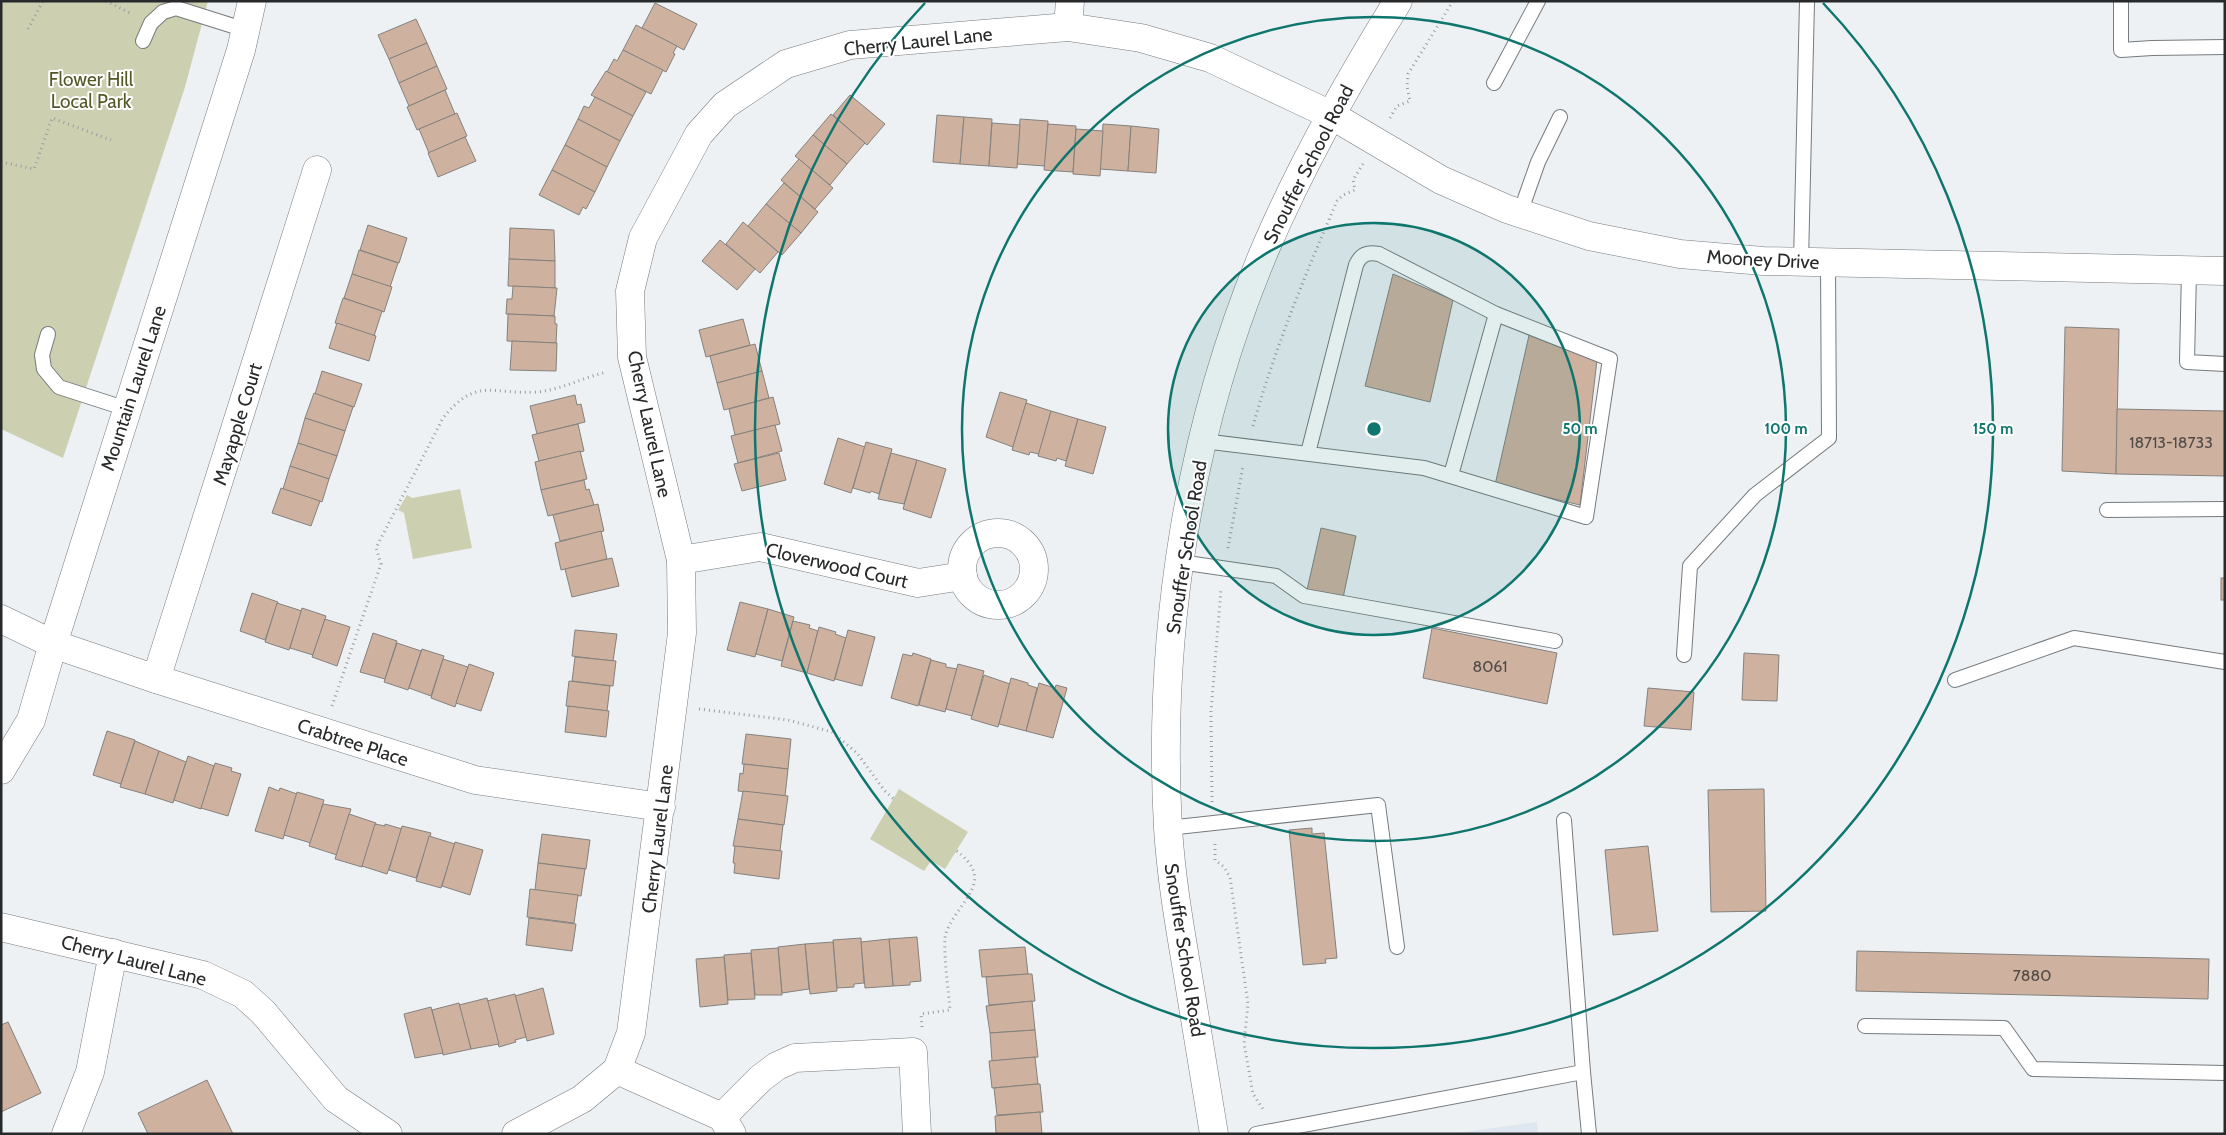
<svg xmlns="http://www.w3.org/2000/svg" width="2226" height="1135" viewBox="0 0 2226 1135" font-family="Cabin,sans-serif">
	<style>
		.built { fill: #dee7f0 }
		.green { fill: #cdcfb1 }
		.building { fill: #ceb29f; stroke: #84817e }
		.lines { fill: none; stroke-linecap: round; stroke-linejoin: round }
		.service-casing { stroke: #777b7e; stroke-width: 16 }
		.minor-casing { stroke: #777b7e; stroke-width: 29 }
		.secondary-casing { stroke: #777b7e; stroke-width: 29 }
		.path { stroke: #9a9d9f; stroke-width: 3; stroke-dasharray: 1 4; stroke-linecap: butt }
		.service { stroke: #fff; stroke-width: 14 }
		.minor { stroke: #fff; stroke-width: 28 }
		.secondary { stroke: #fff; stroke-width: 28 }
		.ring { fill: none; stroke: #0f766e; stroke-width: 2.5 }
		.labels { text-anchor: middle; stroke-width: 4; stroke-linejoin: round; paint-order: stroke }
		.number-label { font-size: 16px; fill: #514b47 }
		.street-label { font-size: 19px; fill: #27292a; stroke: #fff }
		.park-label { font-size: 19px; fill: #555725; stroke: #fff }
		.centre { fill: #0f766e; stroke: #fff; stroke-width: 2.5 }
		.ring-label { font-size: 15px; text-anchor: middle; font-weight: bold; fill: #0f766e; stroke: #fff; stroke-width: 4; stroke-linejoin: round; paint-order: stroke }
	</style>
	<rect width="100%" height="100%" fill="#edf1f4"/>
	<!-- built -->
	<polygon class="built" points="1537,1122 1538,1134 1450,1134"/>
	<!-- green -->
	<g class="green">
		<polygon points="1,1 208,1 185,87 63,458 1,429"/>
		<polygon points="460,489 472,548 413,559 404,513 398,510 407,495 412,498"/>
		<polygon points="899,789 968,832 945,869 931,861 924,871 870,839"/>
	</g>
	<!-- building -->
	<g class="building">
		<polygon points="655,3 697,24 684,50 642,28"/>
		<polygon points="416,19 427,43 389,59 378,35"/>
		<polygon points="636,25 677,46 673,53 675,54 666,72 623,50"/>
		<polygon points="427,43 437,66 399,83 389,59"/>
		<polygon points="623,50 663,70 651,94 607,72 614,59 617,61"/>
		<polygon points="437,66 447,89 409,106 399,83"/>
		<polygon points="606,71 646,92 633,116 591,95"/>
		<polygon points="445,90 455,114 417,130 407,107"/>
		<polygon points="850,95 885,124 867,145 833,115"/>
		<polygon points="595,97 633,116 620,141 578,119 584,106 589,108"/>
		<polygon points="457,113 467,136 429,153 419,129"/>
		<polygon points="831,114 865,143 847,164 813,135"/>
		<polygon points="937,115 964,117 960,164 933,162"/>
		<polygon points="964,117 992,119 989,166 960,164"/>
		<polygon points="578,119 620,141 607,167 565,145"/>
		<polygon points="1020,119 1048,121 1045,166 1017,164"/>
		<polygon points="992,123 1020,125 1017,168 989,166"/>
		<polygon points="1048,124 1076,126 1073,172 1044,170"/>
		<polygon points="1103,124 1131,126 1128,171 1100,169"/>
		<polygon points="1131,126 1159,129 1156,173 1128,171"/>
		<polygon points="1076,129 1103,131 1100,176 1073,174"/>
		<polygon points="813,135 847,164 830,185 795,156"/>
		<polygon points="465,137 476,161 438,177 428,153"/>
		<polygon points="565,145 607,167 595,192 552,170"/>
		<polygon points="799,159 833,188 815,209 781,180"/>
		<polygon points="552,170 595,192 586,209 583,207 579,215 539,195"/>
		<polygon points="784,183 818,212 801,233 766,204"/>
		<polygon points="766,204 801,233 782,255 748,226"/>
		<polygon points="743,222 778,252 760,273 726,244"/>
		<polygon points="368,225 407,238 399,263 360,250"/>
		<polygon points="510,228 554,230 555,261 509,259"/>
		<polygon points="720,240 755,269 737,290 702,261"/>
		<polygon points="359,250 398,263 390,287 352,274"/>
		<polygon points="509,259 555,261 555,288 508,286"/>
		<polygon points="352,274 392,287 384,312 344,298"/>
		<polygon points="1393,274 1453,300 1430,402 1365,386"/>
		<polygon points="513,286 557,288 554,316 506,314 507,299 512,299"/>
		<polygon points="343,298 382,311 374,336 335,323"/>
		<polygon points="508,314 555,316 555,324 557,324 556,343 507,341"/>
		<polygon points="743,319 750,345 706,357 699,330"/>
		<polygon points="337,323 376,336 369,361 329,348"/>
		<polygon points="2065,327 2119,329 2116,474 2062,471"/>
		<polygon points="1530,331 1597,360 1580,505 1495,485"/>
		<polygon points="512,341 557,343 556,371 510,370"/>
		<polygon points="755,344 762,371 717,383 710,356"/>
		<polygon points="322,371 362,384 354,407 315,394"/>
		<polygon points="762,371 769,398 724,410 717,383"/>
		<polygon points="1000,392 1027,400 1013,447 986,437"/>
		<polygon points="314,393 353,407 345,431 305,418"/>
		<polygon points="575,395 577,405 581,404 585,422 537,434 530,406"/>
		<polygon points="773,397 780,424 735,435 729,409"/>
		<polygon points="1026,403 1051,411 1039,454 1030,452 1029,455 1012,450"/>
		<polygon points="2117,409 2225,411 2225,476 2116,474"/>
		<polygon points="1051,411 1078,419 1066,461 1057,458 1056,461 1038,456"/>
		<polygon points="305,418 345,431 337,456 298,443"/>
		<polygon points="1078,419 1106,427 1093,474 1065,466"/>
		<polygon points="578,424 584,451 539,461 532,435"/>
		<polygon points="775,425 782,451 738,463 731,436"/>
		<polygon points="838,438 865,447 851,493 824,484"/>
		<polygon points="866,442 892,449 879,494 871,491 870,493 853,488"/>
		<polygon points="298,443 337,456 329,479 290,466"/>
		<polygon points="580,451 587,479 541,490 535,462"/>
		<polygon points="779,453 786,480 742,491 734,464"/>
		<polygon points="891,453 917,460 904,504 878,499"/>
		<polygon points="917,460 946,469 931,518 903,509"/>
		<polygon points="290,466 329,479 322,502 283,489"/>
		<polygon points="584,480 586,490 589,489 594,505 548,516 541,490"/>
		<polygon points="281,488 320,501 311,526 272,513"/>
		<polygon points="598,504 604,531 560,541 553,515"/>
		<polygon points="1321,528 1356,536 1343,598 1307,590"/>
		<polygon points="601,531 607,559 561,570 555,543"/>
		<polygon points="612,558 619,586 572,597 565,569"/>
		<rect x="2221" y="578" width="4" height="22"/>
		<polygon points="252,593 278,602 265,640 240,631"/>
		<polygon points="740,602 768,609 755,657 727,650"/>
		<polygon points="277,603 302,611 289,650 265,642"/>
		<polygon points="302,608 326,616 313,655 290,648"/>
		<polygon points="768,609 794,617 782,661 756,654"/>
		<polygon points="325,619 350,627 337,666 312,657"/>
		<polygon points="793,621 810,625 809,628 818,631 807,673 781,666"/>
		<polygon points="819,627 836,632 835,634 846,638 834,681 807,673"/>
		<polygon points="1432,628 1557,653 1547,704 1423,678"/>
		<polygon points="575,630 617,634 613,661 572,656"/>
		<polygon points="848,630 875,637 862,686 835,679"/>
		<polygon points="373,633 397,641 385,679 360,672"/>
		<polygon points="397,643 421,651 408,690 384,682"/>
		<polygon points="422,649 444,656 431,696 409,688"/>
		<polygon points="913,653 931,659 918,706 891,698 903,654 912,656"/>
		<polygon points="1744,653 1779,655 1777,701 1742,700"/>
		<polygon points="575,657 616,661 613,686 572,681"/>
		<polygon points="443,659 468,667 455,707 431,698"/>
		<polygon points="931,660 946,664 946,667 957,669 945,712 919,705"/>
		<polygon points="469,664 494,673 481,711 456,703"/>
		<polygon points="958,664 984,671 972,716 946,709"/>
		<polygon points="984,675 1010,684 998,727 971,719"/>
		<polygon points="1011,678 1028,683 1028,685 1037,688 1026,731 999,724"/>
		<polygon points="569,681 610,686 607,711 566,706"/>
		<polygon points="1039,683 1055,688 1056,685 1067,688 1053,738 1026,731"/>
		<polygon points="1648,688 1694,692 1691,730 1644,726"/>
		<polygon points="568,706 609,711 606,737 565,732"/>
		<polygon points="107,731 135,740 121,784 93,775"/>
		<polygon points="746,734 791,739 788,769 742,764"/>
		<polygon points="135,741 159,751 145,794 120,787"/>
		<polygon points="159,751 186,762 173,803 145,794"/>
		<polygon points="188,756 214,766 201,809 174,800"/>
		<polygon points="215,763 232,768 231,771 241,774 228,816 201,808"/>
		<polygon points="744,764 788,769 785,796 738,791 740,773 743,774"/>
		<polygon points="269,787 279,791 280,788 297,794 283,839 255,831"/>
		<polygon points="1764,789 1766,911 1711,912 1708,790"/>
		<polygon points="743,791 788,796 784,825 738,819"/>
		<polygon points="297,792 324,800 311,843 284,835"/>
		<polygon points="323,804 351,809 337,855 309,846"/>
		<polygon points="349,814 376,823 362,867 335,859"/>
		<polygon points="738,819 783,825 780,851 733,846"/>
		<polygon points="375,824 385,826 385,824 402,829 387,874 362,866"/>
		<polygon points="402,826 431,833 416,878 389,870"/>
		<polygon points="1312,828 1312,834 1324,833 1337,958 1325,959 1326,963 1303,965 1289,830"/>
		<polygon points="542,834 590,840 586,869 538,863"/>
		<polygon points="429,836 455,844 441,888 416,881"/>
		<polygon points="455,842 483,850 470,895 442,886"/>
		<polygon points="735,846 782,851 779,879 734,873 735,863 733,863"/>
		<polygon points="1648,846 1658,931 1613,935 1605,850"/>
		<polygon points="538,863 585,869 581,896 535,890"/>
		<polygon points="530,889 578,895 574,923 527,917"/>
		<polygon points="529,918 576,924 572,951 526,945"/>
		<polygon points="917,937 921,981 910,982 910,985 893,986 889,939"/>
		<polygon points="861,938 864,983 854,984 854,987 837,988 833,940"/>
		<polygon points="889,939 893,986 865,988 861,942"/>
		<polygon points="833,942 837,991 810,994 805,944"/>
		<polygon points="805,944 809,989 782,993 778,947"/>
		<polygon points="1025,947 1028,974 982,977 979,950"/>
		<polygon points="778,948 782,995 755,995 751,950"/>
		<polygon points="1857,951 2209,959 2208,999 1856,991"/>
		<polygon points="751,953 755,999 728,1000 724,955"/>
		<polygon points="724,957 728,1004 700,1007 696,959"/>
		<polygon points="1028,974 1032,974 1035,1001 989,1005 986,977"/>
		<polygon points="543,988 554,1034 527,1041 515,996"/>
		<polygon points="515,994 526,1037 515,1040 516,1042 499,1047 487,1001"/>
		<polygon points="487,998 499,1044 471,1049 459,1005"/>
		<polygon points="1032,1001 1035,1030 990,1033 986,1006"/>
		<polygon points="459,1003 471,1049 443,1055 432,1010"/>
		<polygon points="431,1007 443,1053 415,1058 404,1014"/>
		<polygon points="8,1022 41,1093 1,1112 1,1025"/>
		<polygon points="1035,1030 1038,1057 992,1061 990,1033"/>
		<polygon points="1035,1057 1038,1084 992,1088 989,1061"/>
		<polygon points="207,1080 233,1134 148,1134 138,1113"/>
		<polygon points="1038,1084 1040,1084 1043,1112 997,1115 994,1088"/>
		<polygon points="1040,1112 1042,1134 996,1134 995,1116"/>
	</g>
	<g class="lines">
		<defs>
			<g id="service">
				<polyline points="2121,1 2121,50 2152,48 2225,47"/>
				<polyline points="143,41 151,23 163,12 176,8 246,30"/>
				<polyline points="1494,83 1538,1"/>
				<polyline points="1520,213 1538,162 1560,117"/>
				<polyline points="1801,262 1807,1"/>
				<polyline points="2189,270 2187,362 2225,364"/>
				<polyline points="48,334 42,355 44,369 59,387 127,409"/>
				<path d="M1203,441L1424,468L1586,517L1610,359L1496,314L1379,254C1367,252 1361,254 1356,265L1308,453"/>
				<polyline points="1451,475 1496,314"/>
				<polyline points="2107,510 2225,509"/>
				<polyline points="1180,562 1276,576 1304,596 1555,641"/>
				<polyline points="1684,655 1690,566 1755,495 1829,438 1828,263"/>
				<polyline points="1955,680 2074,638 2225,662"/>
				<polyline points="1168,828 1378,805 1397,947"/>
				<polyline points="1865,1026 2004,1028 2033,1069 2225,1073"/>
				<polyline points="1583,1072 1589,1134"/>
				<polyline points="1256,1134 1583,1072 1564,820"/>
			</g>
			<g id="minor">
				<polyline points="1068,27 1070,1"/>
				<circle cx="998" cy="569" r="36"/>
				<polyline points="681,560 760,547 918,583 963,576"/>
				<polyline points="1,619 53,644 156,679 475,780 661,807"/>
				<polyline points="156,679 317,170"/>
				<polyline points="1,770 31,720 53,644 241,50 252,1"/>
				<polyline points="1,927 203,975 243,994 263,1012 336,1099 388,1134"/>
				<polyline points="617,1070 722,1117 732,1134"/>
				<polyline points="722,1117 761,1078 777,1066 795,1058 913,1052 917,1134"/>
				<polyline points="66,1134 90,1072 113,953"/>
				<polyline points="516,1134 582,1099 617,1070 631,1033 682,633 681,560 632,357 630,291 643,238 699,134 725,105 786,64 850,45 1068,27 1141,38 1210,58 1331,115 1441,180 1507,209 1589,236 1680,254 1763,261 2225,271"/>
			</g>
			<path id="secondary" d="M1214,1134C1205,1079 1196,1024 1187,970C1179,923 1171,876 1168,828C1157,632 1189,428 1266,247C1303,161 1349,80 1398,1"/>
		</defs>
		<!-- service casing -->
		<use href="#service" class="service-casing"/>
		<!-- minor casing -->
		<use href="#minor" class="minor-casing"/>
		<!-- secondary casing -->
		<use href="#secondary" class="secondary-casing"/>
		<!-- path -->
		<g class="path">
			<polyline points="106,1 132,14"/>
			<polyline points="28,29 43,1"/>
			<polyline points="1390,118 1397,106 1410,101 1407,86 1408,74 1453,1"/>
			<polyline points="1,162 34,169 52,118 111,140"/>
			<path d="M1253,426C1275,348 1305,275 1337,201L1343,195L1355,190L1353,180L1363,164"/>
			<polyline points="1228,548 1243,466"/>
			<path d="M332,706L381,564L376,548L443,418C477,376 492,395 537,392C561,390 584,377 607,372"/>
			<polyline points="699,709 788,720 832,732 857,753 884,790 896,801"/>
			<polyline points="1212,802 1211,712 1221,589"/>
			<polyline points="1215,844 1215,860 1224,867 1230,877 1248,1004 1244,1043 1253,1094 1263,1109 1261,1111"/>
			<path d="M922,1027L921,1014L950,1010C949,995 942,945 946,933C958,900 999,881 954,849"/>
		</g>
		<!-- service -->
		<use href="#service" class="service"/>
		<!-- minor -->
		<use href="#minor" class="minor"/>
		<!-- secondary -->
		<use href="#secondary" class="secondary"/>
	</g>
	<!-- distance rings -->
	<circle cx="1374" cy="429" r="206" fill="#0f766e" fill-opacity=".12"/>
	<g class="ring">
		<circle cx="1374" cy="429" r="206"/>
		<circle cx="1374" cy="429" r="412"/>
		<path d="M1823 3A619 619 0 1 1 925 3"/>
	</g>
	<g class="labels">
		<!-- number labels -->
		<g class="number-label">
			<text x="2171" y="448">18713-18733</text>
			<text x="1490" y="672">8061</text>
			<text x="2032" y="981">7880</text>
		</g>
		<!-- street labels -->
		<g class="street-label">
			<text transform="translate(918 41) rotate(-6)" y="7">Cherry Laurel Lane</text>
			<text transform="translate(1308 164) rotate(-63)" y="7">Snouffer School Road</text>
			<text transform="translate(1763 259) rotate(3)" y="7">Mooney Drive</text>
			<text transform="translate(133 388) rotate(-72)" y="7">Mountain Laurel Lane</text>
			<text transform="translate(237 424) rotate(-73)" y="7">Mayapple Court</text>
			<text transform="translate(650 424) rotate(78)" y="7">Cherry Laurel Lane</text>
			<text transform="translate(1186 547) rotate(-81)" y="7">Snouffer School Road</text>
			<text transform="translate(837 565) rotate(13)" y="7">Cloverwood Court</text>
			<text transform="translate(353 742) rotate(18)" y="7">Crabtree Place</text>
			<text transform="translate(657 839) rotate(-83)" y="7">Cherry Laurel Lane</text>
			<text transform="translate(1185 950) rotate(81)" y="7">Snouffer School Road</text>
			<text transform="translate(134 960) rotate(15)" y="7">Cherry Laurel Lane</text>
		</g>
		<!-- park labels -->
		<g class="park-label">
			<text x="91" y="86">Flower Hill<tspan x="91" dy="22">Local Park</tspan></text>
		</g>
	</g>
	<circle cx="1374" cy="429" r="8" class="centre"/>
	<g class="ring-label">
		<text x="1580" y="434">50 m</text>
		<text x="1786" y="434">100 m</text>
		<text x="1993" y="434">150 m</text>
	</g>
	<!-- border -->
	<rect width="2226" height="1135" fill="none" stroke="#27292a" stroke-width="5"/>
</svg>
